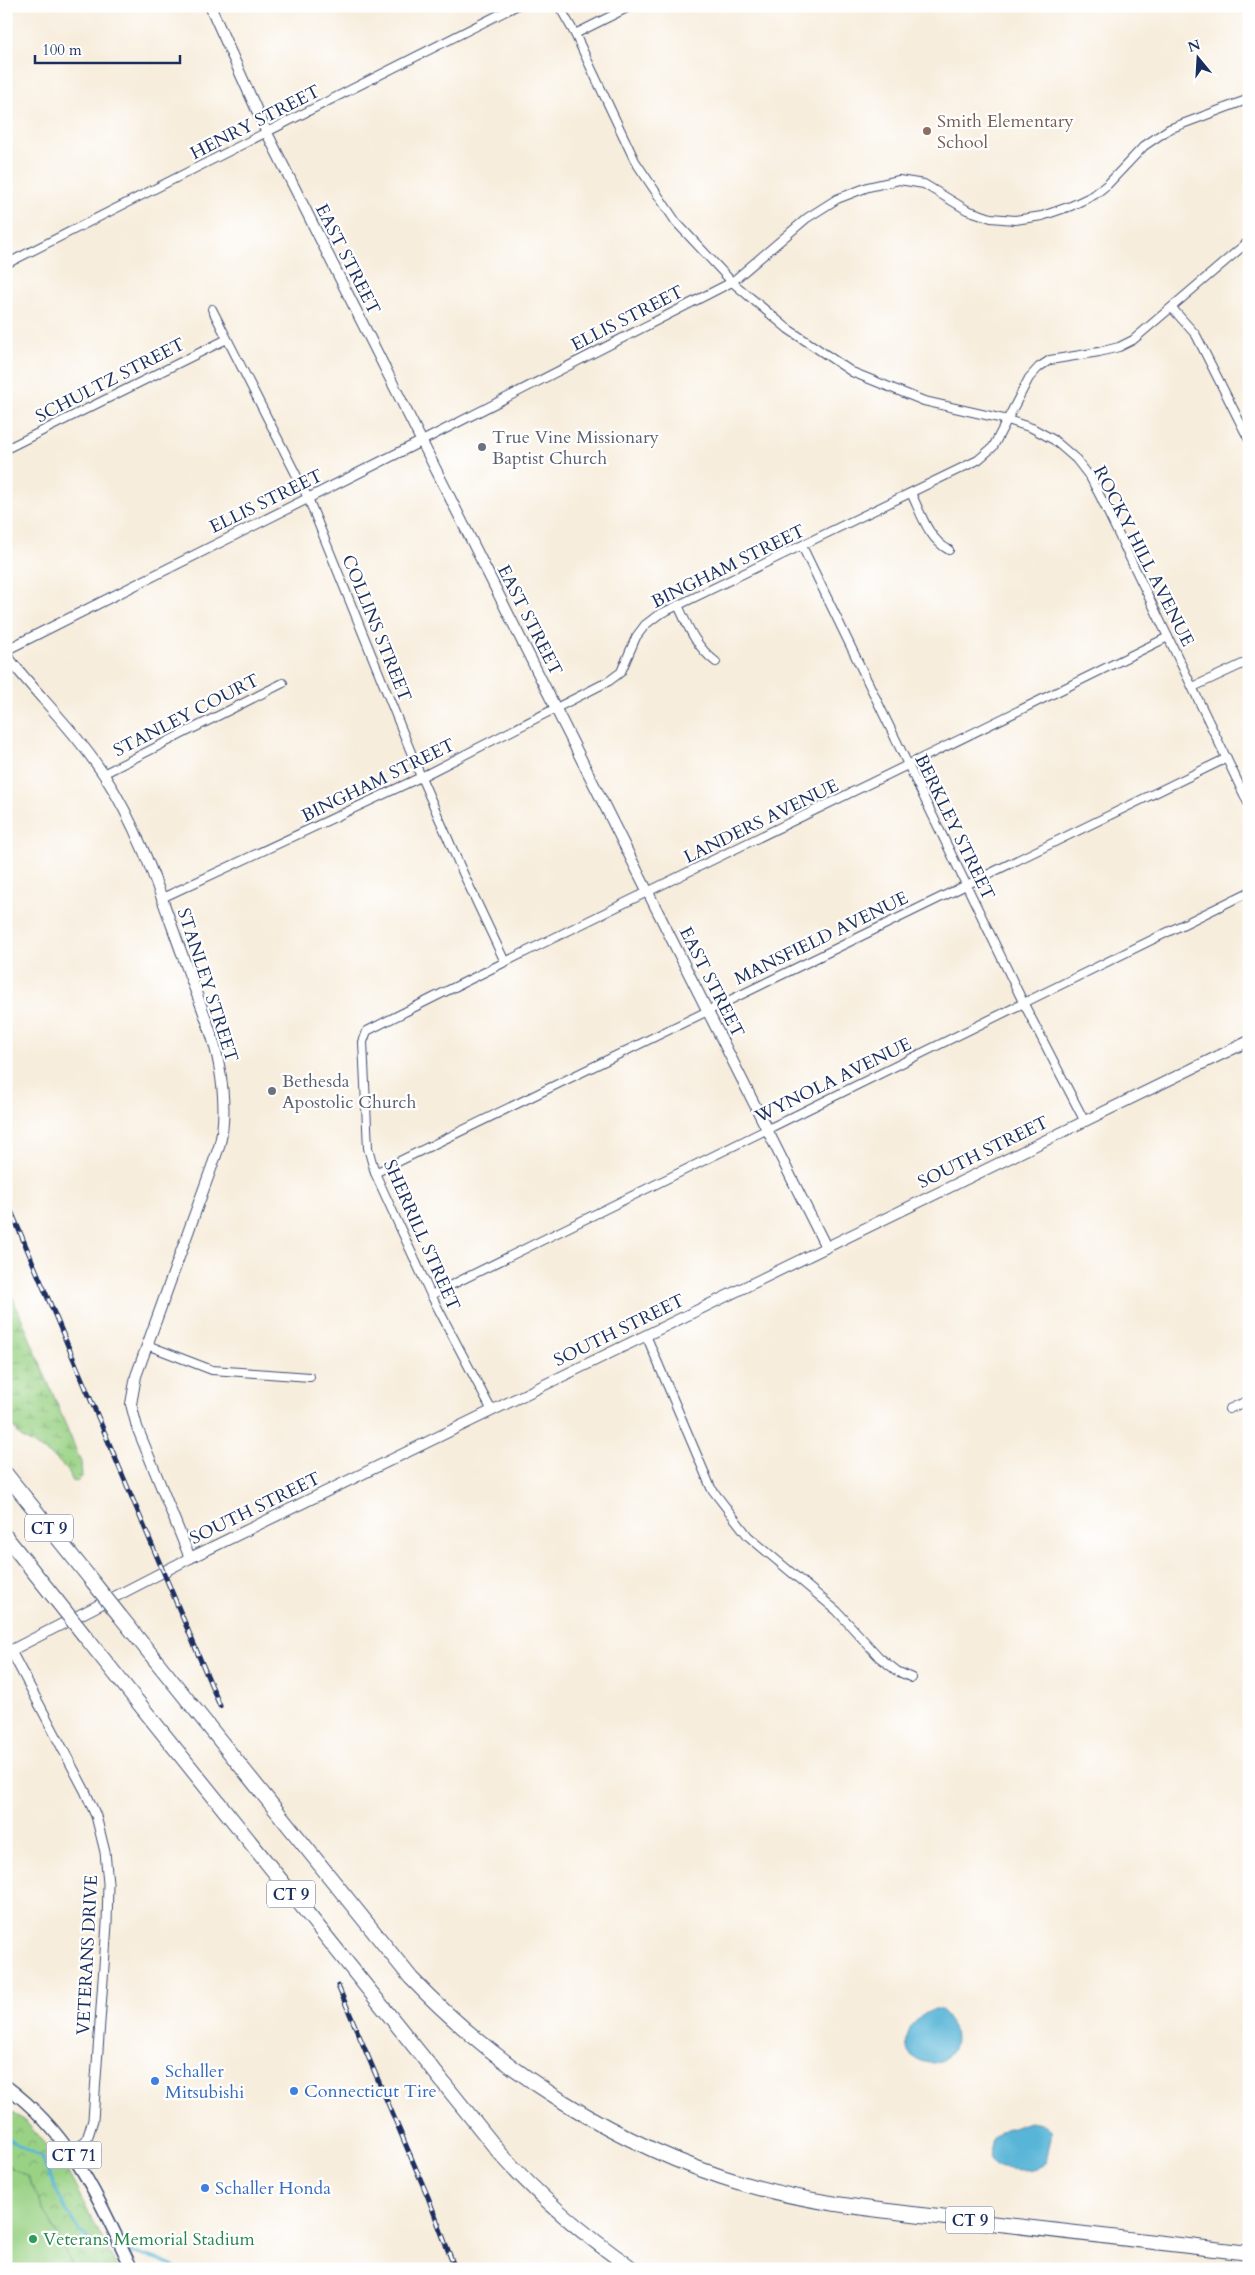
<svg xmlns="http://www.w3.org/2000/svg" width="1255" height="2275" viewBox="0 0 1255 2275" font-family="Cardo,serif">
	<style>
		.wetland { fill: url(#wetland-marsh); stroke: #5a8072 }
		.park { fill: url(#park-crowns); stroke: #5a8072 }
		.garden { fill: #9ad285; stroke: #5a8072 }
		.water { fill: #59b5d7; stroke: #3a729a }
		.lines { fill: none; stroke-linecap: round; stroke-linejoin: round }
		.stream { stroke: #59b5d7; stroke-width: 3 }
		.minor-casing { stroke: #3c4c71; stroke-width: 10 }
		.tertiary-casing { stroke: #3c4c71; stroke-width: 11 }
		.secondary-casing { stroke: #3c4c71; stroke-width: 12 }
		.primary-casing { stroke: #3c4c71; stroke-width: 14 }
		.motorway-casing { stroke: #3c4c71; stroke-width: 16 }
		.minor { stroke: #fff; stroke-width: 8 }
		.tertiary { stroke: #fff; stroke-width: 9 }
		.secondary { stroke: #fff; stroke-width: 10 }
		.primary { stroke: #fff; stroke-width: 11 }
		.motorway { stroke: #fff; stroke-width: 14 }
		.rail-casing { stroke: #1b2f5e; stroke-width: 5 }
		.rail { stroke: #fff; stroke-width: 3; stroke-dasharray: 9; stroke-linecap: butt }
		.motorway-bridge-casing { stroke: #3c4c71; stroke-width: 16; stroke-linecap: butt }
		.motorway-bridge { stroke: #fff; stroke-width: 14 }
		.education-dot { fill: #8d6e63; stroke: #fff; stroke-width: 2 }
		.worship-dot { fill: #6b7280; stroke: #fff; stroke-width: 2 }
		.shop-dot { fill: #3f7fe0; stroke: #fff; stroke-width: 2 }
		.leisure-dot { fill: #2e9e5b; stroke: #fff; stroke-width: 2 }
		.labels { text-anchor: middle; stroke-width: 4.5; stroke-linejoin: round; paint-order: stroke }
		.shield { fill: #fff; stroke: #5f6d8e; stroke-width: 1 }
		.shield-label { font-size: 16px; font-weight: bold; fill: #1b2f5e }
		.education-label { font-size: 18px; fill: #785e54; stroke: #fff; text-anchor: start }
		.street-label { font-size: 18px; fill: #1b2f5e; stroke: #fff }
		.worship-label { font-size: 18px; fill: #5b616d; stroke: #fff; text-anchor: start }
		.shop-label { font-size: 18px; fill: #366cbe; stroke: #fff; text-anchor: start }
		.leisure-label { font-size: 18px; fill: #27864d; stroke: #fff; text-anchor: start }
	</style>
	<defs>
		<pattern id="wetland-marsh" width="20" height="14" patternUnits="userSpaceOnUse" patternTransform="scale(1.25)"><rect width="20" height="14" fill="#9ad285"/><path d="M1 5h8M5 5V1M11 12h8M15 12V8" fill="none" stroke="#7dab70"/></pattern>
		<pattern id="park-crowns" width="20" height="18" patternUnits="userSpaceOnUse" patternTransform="scale(1.25)"><rect width="20" height="18" fill="#9ad285"/><path d="M2 6a3 3 0 1 1 6 0M12 15a3 3 0 1 1 6 0" fill="none" stroke="#7dab70"/></pattern>
	</defs>
	<rect width="100%" height="100%" fill="#fff"/>
	<filter id="ink" filterUnits="userSpaceOnUse"><feTurbulence type="fractalNoise" baseFrequency=".02" numOctaves="2"/><feDisplacementMap in="SourceGraphic" scale="10" xChannelSelector="R" yChannelSelector="G"/><feConvolveMatrix kernelMatrix="1 2 1 2 8 2 1 2 1" color-interpolation-filters="sRGB"/></filter>
	<filter id="wash" filterUnits="userSpaceOnUse"><feTurbulence type="fractalNoise" baseFrequency=".0096" numOctaves="4" result="noise"/><feDisplacementMap in="SourceGraphic" scale="20" xChannelSelector="R" yChannelSelector="G"/><feGaussianBlur stdDeviation="1.12" result="paint"/><feColorMatrix in="noise" values="0 0 0 0 0 0 0 0 0 0 0 0 0 0 0 0 0 1.4 0 .05"/><feComposite in="paint" operator="in"/></filter>
	<g filter="url(#wash)">
		<rect width="100%" height="100%" fill="#f7eddc"/>
		<!-- wetland -->
		<polygon class="wetland" points="6,1281 81,1462 82,1477 78,1481 72,1480 68,1471 55,1458 21,1437 6,1417"/>
		<!-- park -->
		<polygon class="park" points="6,2108 26,2122 66,2169 118,2269 6,2269"/>
		<!-- garden -->
		<polygon class="garden" points="6,2165 27,2176 74,2269 6,2269"/>
		<!-- water -->
		<g class="water">
			<path d="M935,2009H940C977,2045 937,2082 908,2052C902,2032 916,2016 935,2009Z"/>
			<path d="M1030,2122L1046,2125L1052,2132L1046,2163C1032,2174 1011,2169 995,2167L989,2158L993,2138L1005,2129Z"/>
		</g>
		<g class="lines">
			<!-- stream -->
			<g class="stream">
				<polyline points="6,2138 41,2157 64,2207 81,2233 95,2243 120,2250"/>
				<polyline points="126,2251 158,2259 178,2269"/>
			</g>
		</g>
	</g>
	<g filter="url(#ink)">
		<g class="lines">
			<defs>
				<g id="minor">
					<polyline points="559,6 575,34 635,161 676,222 732,282 788,329 852,372 924,401 1008,420 1032,428 1054,440 1076,459 1090,477 1101,498 1249,805"/>
					<polyline points="575,34 631,6"/>
					<polyline points="6,264 516,6"/>
					<polyline points="1172,308 1196,335 1249,440"/>
					<polyline points="212,309 308,498 421,777 463,873 505,962"/>
					<polyline points="422,441 732,282 807,218 837,199 868,187 899,180 924,184 967,210 991,218 1015,220 1042,216 1071,206 1094,195 1108,184 1144,146 1169,129 1249,99"/>
					<polyline points="6,449 227,339"/>
					<polyline points="1248,491 1249,490"/>
					<path d="M911,493C921,513 928,539 949,550"/>
					<polyline points="802,546 1024,1004 1084,1120"/>
					<path d="M678,605C688,627 696,647 716,662"/>
					<polyline points="1193,687 1249,661"/>
					<polyline points="103,774 283,683"/>
					<polyline points="162,898 421,777 609,681 621,672 636,637 645,625 658,615 978,460 993,447 1029,378 1039,367 1050,360 1099,352 1119,347 1133,340 1249,241"/>
					<polyline points="375,1173 1227,758"/>
					<path d="M431,1295C703,1160 977,1028 1249,892"/>
					<polyline points="646,1335 711,1488 748,1536 837,1611 879,1657 897,1671 912,1678"/>
					<polyline points="147,1345 212,1370 310,1377"/>
					<polyline points="1229,1409 1249,1400"/>
					<path d="M492,1411L431,1295L375,1173L368,1148L363,1042L367,1031C632,897 901,770 1168,637"/>
				</g>
				<g id="tertiary">
					<polyline points="6,650 422,441"/>
					<polyline points="11,1651 85,1791 96,1816 105,1852 108,1883 107,1924 93,2120 87,2139 73,2155"/>
				</g>
				<g id="secondary">
					<polyline points="210,6 267,133 826,1247"/>
					<path d="M6,655C38,696 75,731 104,775C142,833 162,900 186,965C197,997 213,1031 219,1065C224,1092 226,1121 219,1147L136,1376L131,1404L137,1427L190,1558"/>
					<polyline points="6,1653 190,1558 1249,1041"/>
				</g>
				<path id="primary" d="M6,2086C73,2136 97,2196 132,2269"/>
				<g id="motorway">
					<polyline points="6,1474 93,1582"/>
					<polyline points="6,1537 57,1601"/>
					<path d="M120,1616L411,1978C502,2073 618,2146 744,2184C816,2205 890,2211 964,2220C1059,2231 1154,2242 1249,2253"/>
					<path d="M84,1635L499,2152C539,2197 584,2235 633,2269"/>
				</g>
			</defs>
			<!-- minor casing -->
			<use href="#minor" class="minor-casing"/>
			<!-- tertiary casing -->
			<use href="#tertiary" class="tertiary-casing"/>
			<!-- secondary casing -->
			<use href="#secondary" class="secondary-casing"/>
			<!-- primary casing -->
			<use href="#primary" class="primary-casing"/>
			<!-- motorway casing -->
			<use href="#motorway" class="motorway-casing"/>
			<!-- minor -->
			<use href="#minor" class="minor"/>
			<!-- tertiary -->
			<use href="#tertiary" class="tertiary"/>
			<!-- secondary -->
			<use href="#secondary" class="secondary"/>
			<!-- primary -->
			<use href="#primary" class="primary"/>
			<!-- motorway -->
			<use href="#motorway" class="motorway"/>
			<defs>
				<g id="rail">
					<polyline points="6,1199 220,1706"/>
					<polyline points="338,1986 428,2197 455,2269"/>
				</g>
			</defs>
			<!-- rail casing -->
			<use href="#rail" class="rail-casing"/>
			<!-- rail -->
			<use href="#rail" class="rail"/>
			<defs>
				<g id="motorway-bridge">
					<polyline points="93,1582 120,1616"/>
					<polyline points="57,1601 84,1635"/>
				</g>
			</defs>
			<!-- motorway-bridge casing -->
			<use href="#motorway-bridge" class="motorway-bridge-casing"/>
			<!-- motorway-bridge -->
			<use href="#motorway-bridge" class="motorway-bridge"/>
		</g>
	</g>
	<!-- markers -->
	<circle class="education-dot" cx="927" cy="131" r="5"/>
	<g class="worship-dot">
		<circle cx="482" cy="447" r="5"/>
		<circle cx="272" cy="1091" r="5"/>
	</g>
	<g class="shop-dot">
		<circle cx="155" cy="2081" r="5"/>
		<circle cx="294" cy="2091" r="5"/>
		<circle cx="205" cy="2188" r="5"/>
	</g>
	<circle class="leisure-dot" cx="33" cy="2239" r="5"/>
	<g class="labels">
		<!-- shield labels -->
		<g class="shield">
			<rect x="25" y="1514.5" width="48" height="27" rx="4"/>
			<rect x="267" y="1880.5" width="48" height="27" rx="4"/>
			<rect x="46.5" y="2141.5" width="55" height="27" rx="4"/>
			<rect x="946" y="2206.5" width="48" height="27" rx="4"/>
		</g>
		<g class="shield-label">
			<text x="49" y="1534">CT 9</text>
			<text x="291" y="1900">CT 9</text>
			<text x="74" y="2161">CT 71</text>
			<text x="970" y="2226">CT 9</text>
		</g>
		<!-- education labels -->
		<g class="education-label">
			<text x="937" y="127">Smith Elementary<tspan x="937" dy="21">School</tspan></text>
		</g>
		<!-- street labels -->
		<g class="street-label">
			<text transform="translate(255 122) rotate(-27)" y="6">HENRY STREET</text>
			<text transform="translate(348 259) rotate(63)" y="6">EAST STREET</text>
			<text transform="translate(627 318) rotate(-27)" y="6">ELLIS STREET</text>
			<text transform="translate(110 380) rotate(-27)" y="6">SCHULTZ STREET</text>
			<text transform="translate(266 501) rotate(-26)" y="6">ELLIS STREET</text>
			<text transform="translate(1144 556) rotate(63)" y="6">ROCKY HILL AVENUE</text>
			<text transform="translate(728 566) rotate(-26)" y="6">BINGHAM STREET</text>
			<text transform="translate(530 620) rotate(63)" y="6">EAST STREET</text>
			<text transform="translate(377 628) rotate(68)" y="6">COLLINS STREET</text>
			<text transform="translate(186 715) rotate(-27)" y="6">STANLEY COURT</text>
			<text transform="translate(378 780) rotate(-26)" y="6">BINGHAM STREET</text>
			<text transform="translate(761 821) rotate(-26)" y="6">LANDERS AVENUE</text>
			<text transform="translate(955 827) rotate(64)" y="6">BERKLEY STREET</text>
			<text transform="translate(821 938) rotate(-26)" y="6">MANSFIELD AVENUE</text>
			<text transform="translate(712 982) rotate(63)" y="6">EAST STREET</text>
			<text transform="translate(208 985) rotate(72)" y="6">STANLEY STREET</text>
			<text transform="translate(833 1080) rotate(-26)" y="6">WYNOLA AVENUE</text>
			<text transform="translate(983 1152) rotate(-26)" y="6">SOUTH STREET</text>
			<text transform="translate(422 1235) rotate(66)" y="6">SHERRILL STREET</text>
			<text transform="translate(619 1330) rotate(-26)" y="6">SOUTH STREET</text>
			<text transform="translate(255 1508) rotate(-26)" y="6">SOUTH STREET</text>
			<text transform="translate(87 1955) rotate(-87)" y="6">VETERANS DRIVE</text>
		</g>
		<!-- worship labels -->
		<g class="worship-label">
			<text x="492" y="443">True Vine Missionary<tspan x="492" dy="21">Baptist Church</tspan></text>
			<text x="282" y="1087">Bethesda<tspan x="282" dy="21">Apostolic Church</tspan></text>
		</g>
		<!-- shop labels -->
		<g class="shop-label">
			<text x="165" y="2077">Schaller<tspan x="165" dy="21">Mitsubishi</tspan></text>
			<text x="304" y="2097">Connecticut Tire</text>
			<text x="215" y="2194">Schaller Honda</text>
		</g>
		<!-- leisure labels -->
		<g class="leisure-label">
			<text x="43" y="2245">Veterans Memorial Stadium</text>
		</g>
	</g>
	<!-- margin -->
	<rect width="1255" height="2275" fill="none" stroke="#fff" stroke-width="25"/>
	<!-- north arrow -->
	<g transform="translate(1198 58) rotate(342)" stroke="#ffffff" stroke-width="4" paint-order="stroke">
	<path d="M0-4L9 19L0 12L-9 19Z" fill="#1b2f5e"/>
	<text y="-8" font-size="14" font-weight="bold" text-anchor="middle" fill="#1b2f5e">N</text>
	</g>
	<!-- scale -->
	<path d="M35 55v8h145v-8" fill="none" stroke="#1b2f5e" stroke-width="2.5"/>
	<text x="42" y="55" font-size="15" fill="#1b2f5e" stroke="#ffffff" stroke-width="4" paint-order="stroke">100 m</text>
</svg>
